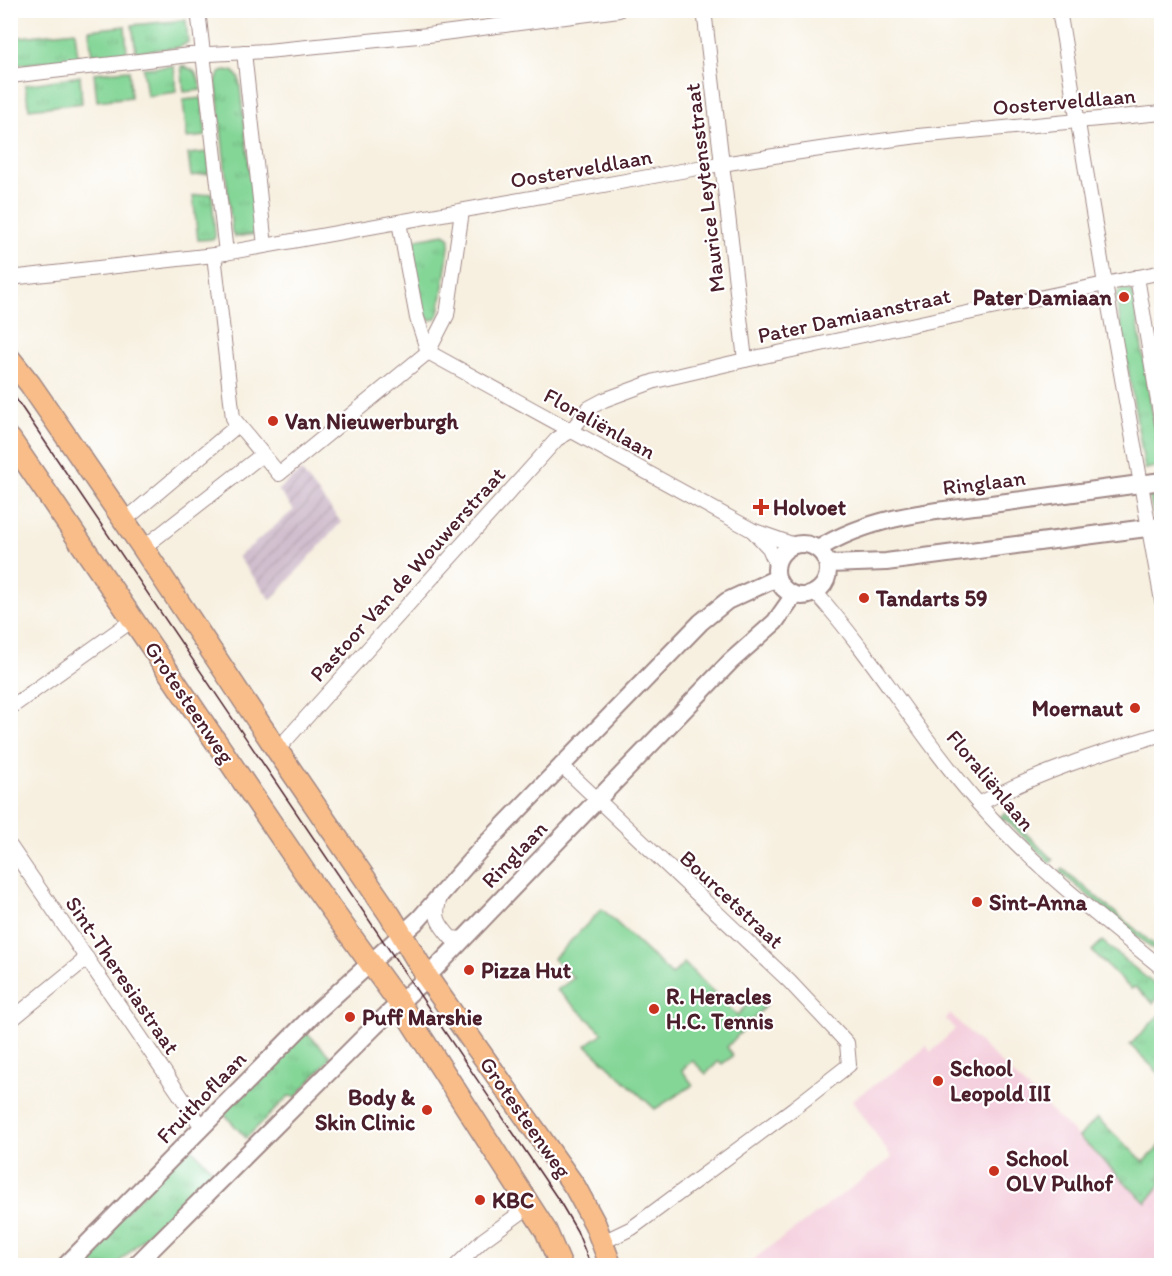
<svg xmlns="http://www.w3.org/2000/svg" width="1172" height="1276" viewBox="0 0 1172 1276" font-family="Itim,sans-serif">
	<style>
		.built { fill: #f4cfdd }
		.industrial { fill: url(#industrial-furrows) }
		.grass { fill: url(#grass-tufts); stroke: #677a61; stroke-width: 1.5 }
		.garden { fill: #84d697; stroke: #677a61; stroke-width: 1.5 }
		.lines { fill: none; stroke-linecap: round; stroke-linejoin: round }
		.minor-casing { stroke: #a08886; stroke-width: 16 }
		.tertiary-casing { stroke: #a08886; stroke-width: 20 }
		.primary-casing { stroke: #a08886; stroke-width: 24 }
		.minor { stroke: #fff; stroke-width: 14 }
		.tertiary { stroke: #fff; stroke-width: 16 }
		.primary { stroke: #f8bd89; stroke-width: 21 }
		.tram { stroke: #4a1f2b; stroke-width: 1.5 }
		.poi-dot { fill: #c8321e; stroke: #fff; stroke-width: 2 }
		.labels { text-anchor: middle; stroke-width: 4.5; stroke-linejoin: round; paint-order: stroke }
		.street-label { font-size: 22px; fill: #4a1f2b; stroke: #fff }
		.poi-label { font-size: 22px; font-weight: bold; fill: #4a1f2b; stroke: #fff; text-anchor: start }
	</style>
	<defs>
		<pattern id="industrial-furrows" width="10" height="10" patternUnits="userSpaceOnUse" patternTransform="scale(1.5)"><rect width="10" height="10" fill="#d0bdcd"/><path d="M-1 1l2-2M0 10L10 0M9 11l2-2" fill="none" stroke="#b4a2b0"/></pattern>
		<pattern id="grass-tufts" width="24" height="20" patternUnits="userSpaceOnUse" patternTransform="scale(1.5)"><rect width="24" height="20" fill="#84d697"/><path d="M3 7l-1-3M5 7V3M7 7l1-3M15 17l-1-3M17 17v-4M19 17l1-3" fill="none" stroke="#74b782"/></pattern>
	</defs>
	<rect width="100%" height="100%" fill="#fff"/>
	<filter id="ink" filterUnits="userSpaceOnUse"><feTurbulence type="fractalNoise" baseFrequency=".0167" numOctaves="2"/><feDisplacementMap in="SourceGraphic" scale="12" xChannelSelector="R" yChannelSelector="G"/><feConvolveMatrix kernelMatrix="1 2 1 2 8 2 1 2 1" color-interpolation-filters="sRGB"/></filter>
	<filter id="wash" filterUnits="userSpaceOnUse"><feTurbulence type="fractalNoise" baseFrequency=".008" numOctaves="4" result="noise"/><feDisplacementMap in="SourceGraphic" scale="24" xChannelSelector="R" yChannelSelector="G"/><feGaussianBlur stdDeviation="1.35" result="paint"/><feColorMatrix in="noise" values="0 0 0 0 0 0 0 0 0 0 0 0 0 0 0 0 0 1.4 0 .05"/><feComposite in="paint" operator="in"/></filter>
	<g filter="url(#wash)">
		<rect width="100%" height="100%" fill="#f7f0e0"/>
		<!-- built -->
		<polygon class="built" points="950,1014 1146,1202 1161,1184 1161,1265 748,1266 747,1262 751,1261 892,1158 852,1100 911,1060 926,1045 931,1052 955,1029 945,1019"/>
		<!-- industrial -->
		<polygon class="industrial" points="301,471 341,522 271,600 238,557 294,510 278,490"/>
		<!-- grass -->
		<g class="grass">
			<polygon points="186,20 188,42 180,47 136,52 132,25"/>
			<polygon points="125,26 127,53 92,57 89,30"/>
			<polygon points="75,31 78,58 16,65 13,38"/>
			<polygon points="174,66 176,92 147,96 143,68"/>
			<path d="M181,66C196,68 199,76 201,90L184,92Z"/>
			<polygon points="129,70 131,97 97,101 94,73"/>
			<polygon points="225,70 233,71 239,78 256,228 255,234 235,237 232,232 216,81 219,74"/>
			<polygon points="80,76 82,103 29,109 25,85"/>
			<polygon points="202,98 206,136 187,138 183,100"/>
			<polygon points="208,152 210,173 191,176 188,154"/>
			<polygon points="212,193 215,236 214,239 198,240 193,196"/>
			<polygon points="444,234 449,237 450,240 439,314 435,319 430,320 424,314 411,246 417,239"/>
			<polygon points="1123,289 1131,291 1133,293 1161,466 1145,469 1116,297 1119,291"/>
			<polygon points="1151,490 1156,493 1157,518 1154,518 1149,494"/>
			<polygon points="1005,813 1053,860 1050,863 1005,819 1003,821 1000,817"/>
			<polygon points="1063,869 1159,949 1156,952 1060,872"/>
			<polygon points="1102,941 1161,990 1161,995 1153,1003 1135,987 1131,989 1092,951"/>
			<polygon points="1161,1013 1161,1075 1130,1045"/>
			<polygon points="308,1034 331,1057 296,1097 289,1096 246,1138 222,1112 298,1037"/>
			<polygon points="1097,1118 1144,1162 1161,1145 1161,1184 1146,1203 1079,1137"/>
			<polygon points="189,1146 213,1170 116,1265 74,1266"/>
		</g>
		<!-- garden -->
		<polygon class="garden" points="602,909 672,975 684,963 737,1015 757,995 767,1004 727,1047 733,1056 722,1064 719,1061 706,1074 692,1060 682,1070 693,1085 655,1109 586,1045 603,1033 557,990 574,978 553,959"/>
	</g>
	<g filter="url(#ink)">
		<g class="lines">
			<defs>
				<g id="minor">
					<polyline points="198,10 226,253"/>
					<polyline points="704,10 745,360"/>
					<polyline points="1059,10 1105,284 1162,601"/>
					<polyline points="244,52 265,246"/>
					<polyline points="10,76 190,55 267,51 428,35 619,10"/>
					<polyline points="399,222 417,318 428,352"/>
					<polyline points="214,255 233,418 279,474 428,352 447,315 462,211"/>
					<polyline points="1137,277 1162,425"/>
					<polyline points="10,278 214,255 709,166 820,149 918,136 1162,113"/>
					<polyline points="428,352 752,530 795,545"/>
					<polyline points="124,521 238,425"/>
					<polyline points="753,531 769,548 776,564"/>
					<polyline points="143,548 263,454"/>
					<path d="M816,593C875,659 920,737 978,803C1032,865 1098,916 1162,968"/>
					<polyline points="10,708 134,619"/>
					<polyline points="277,750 557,439 571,431 589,408 604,400 655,381 745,360 1162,272"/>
					<polyline points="561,765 789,981 836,1031 847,1043 849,1065 794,1108 632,1228 603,1242"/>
					<path d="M979,804C1037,773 1099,753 1162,734"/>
					<polyline points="10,846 202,1127"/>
					<path d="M440,897C434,917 437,922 451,938L463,939"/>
					<polyline points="10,1021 87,958"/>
					<polyline points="456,1266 483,1240 530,1206"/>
				</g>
				<g id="tertiary">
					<circle cx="802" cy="570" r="26"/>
					<path d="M818,549C876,513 942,511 1007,502C1059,495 1110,488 1162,481"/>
					<polyline points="828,564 886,562 1162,526"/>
					<polyline points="65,1266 313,1015 419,919 479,851 701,622 727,601 777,578"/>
					<polyline points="135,1266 374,1027 427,977 731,661 775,622 794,595"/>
				</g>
				<g id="primary">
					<polyline points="10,359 30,384 143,548 277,750 390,915 427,977 575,1187 595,1224 611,1266"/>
					<polyline points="10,439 308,877 400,1004 546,1231 561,1266"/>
				</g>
			</defs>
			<!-- minor casing -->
			<use href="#minor" class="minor-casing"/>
			<!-- tertiary casing -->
			<use href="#tertiary" class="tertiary-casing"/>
			<!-- primary casing -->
			<use href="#primary" class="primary-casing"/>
			<!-- minor -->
			<use href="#minor" class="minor"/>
			<!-- tertiary -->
			<use href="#tertiary" class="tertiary"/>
			<!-- primary -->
			<use href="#primary" class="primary"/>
			<!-- tram -->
			<polyline class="tram" points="10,390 560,1202 577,1231 591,1266"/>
		</g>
	</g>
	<!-- markers -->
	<g class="poi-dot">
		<circle cx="1124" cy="297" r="6"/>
		<circle cx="273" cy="421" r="6"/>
		<path d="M758 498h6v6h6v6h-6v6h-6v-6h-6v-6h6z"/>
		<circle cx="864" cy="598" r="6"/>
		<circle cx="1135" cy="708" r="6"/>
		<circle cx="977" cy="902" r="6"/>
		<circle cx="469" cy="970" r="6"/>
		<circle cx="654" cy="1009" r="6"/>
		<circle cx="350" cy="1017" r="6"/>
		<circle cx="938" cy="1081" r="6"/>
		<circle cx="427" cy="1110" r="6"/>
		<circle cx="994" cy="1171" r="6"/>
		<circle cx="480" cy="1200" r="6"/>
	</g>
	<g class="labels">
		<!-- street labels -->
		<g class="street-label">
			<text transform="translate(1064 101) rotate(-5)" y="8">Oosterveldlaan</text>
			<text transform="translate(581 168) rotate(-10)" y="8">Oosterveldlaan</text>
			<text transform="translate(704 188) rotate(-97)" y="8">Maurice Leytensstraat</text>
			<text transform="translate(854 315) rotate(-12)" y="8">Pater Damiaanstraat</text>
			<text transform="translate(600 423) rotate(29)" y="8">Floraliënlaan</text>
			<text transform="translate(984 482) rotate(-7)" y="8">Ringlaan</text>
			<text transform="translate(407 574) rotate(-48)" y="8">Pastoor Van de Wouwerstraat</text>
			<text transform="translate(190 702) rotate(56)" y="8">Grotesteenweg</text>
			<text transform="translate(991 780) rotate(50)" y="8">Floraliënlaan</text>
			<text transform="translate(514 854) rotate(-46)" y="8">Ringlaan</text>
			<text transform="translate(732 899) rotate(43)" y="8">Bourcetstraat</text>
			<text transform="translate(123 975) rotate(56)" y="8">Sint-Theresiastraat</text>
			<text transform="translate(201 1097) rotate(-46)" y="8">Fruithoflaan</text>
			<text transform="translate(526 1117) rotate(55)" y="8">Grotesteenweg</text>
		</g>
		<!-- poi labels -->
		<g class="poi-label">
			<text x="1112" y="305" text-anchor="end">Pater Damiaan</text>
			<text x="285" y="429">Van Nieuwerburgh</text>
			<text x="773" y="515">Holvoet</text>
			<text x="876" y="606">Tandarts 59</text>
			<text x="1123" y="716" text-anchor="end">Moernaut</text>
			<text x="989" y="910">Sint-Anna</text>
			<text x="481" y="978">Pizza Hut</text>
			<text x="666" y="1004">R. Heracles<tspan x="666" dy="25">H.C. Tennis</tspan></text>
			<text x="362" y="1025">Puff Marshie</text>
			<text x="950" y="1076">School<tspan x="950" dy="25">Leopold III</tspan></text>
			<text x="415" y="1105" text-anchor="end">Body &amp;<tspan x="415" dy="25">Skin Clinic</tspan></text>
			<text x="1006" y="1166">School<tspan x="1006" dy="25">OLV Pulhof</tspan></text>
			<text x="492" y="1208">KBC</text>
		</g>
	</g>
	<!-- margin -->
	<rect width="1172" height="1276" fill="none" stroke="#fff" stroke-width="36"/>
</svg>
